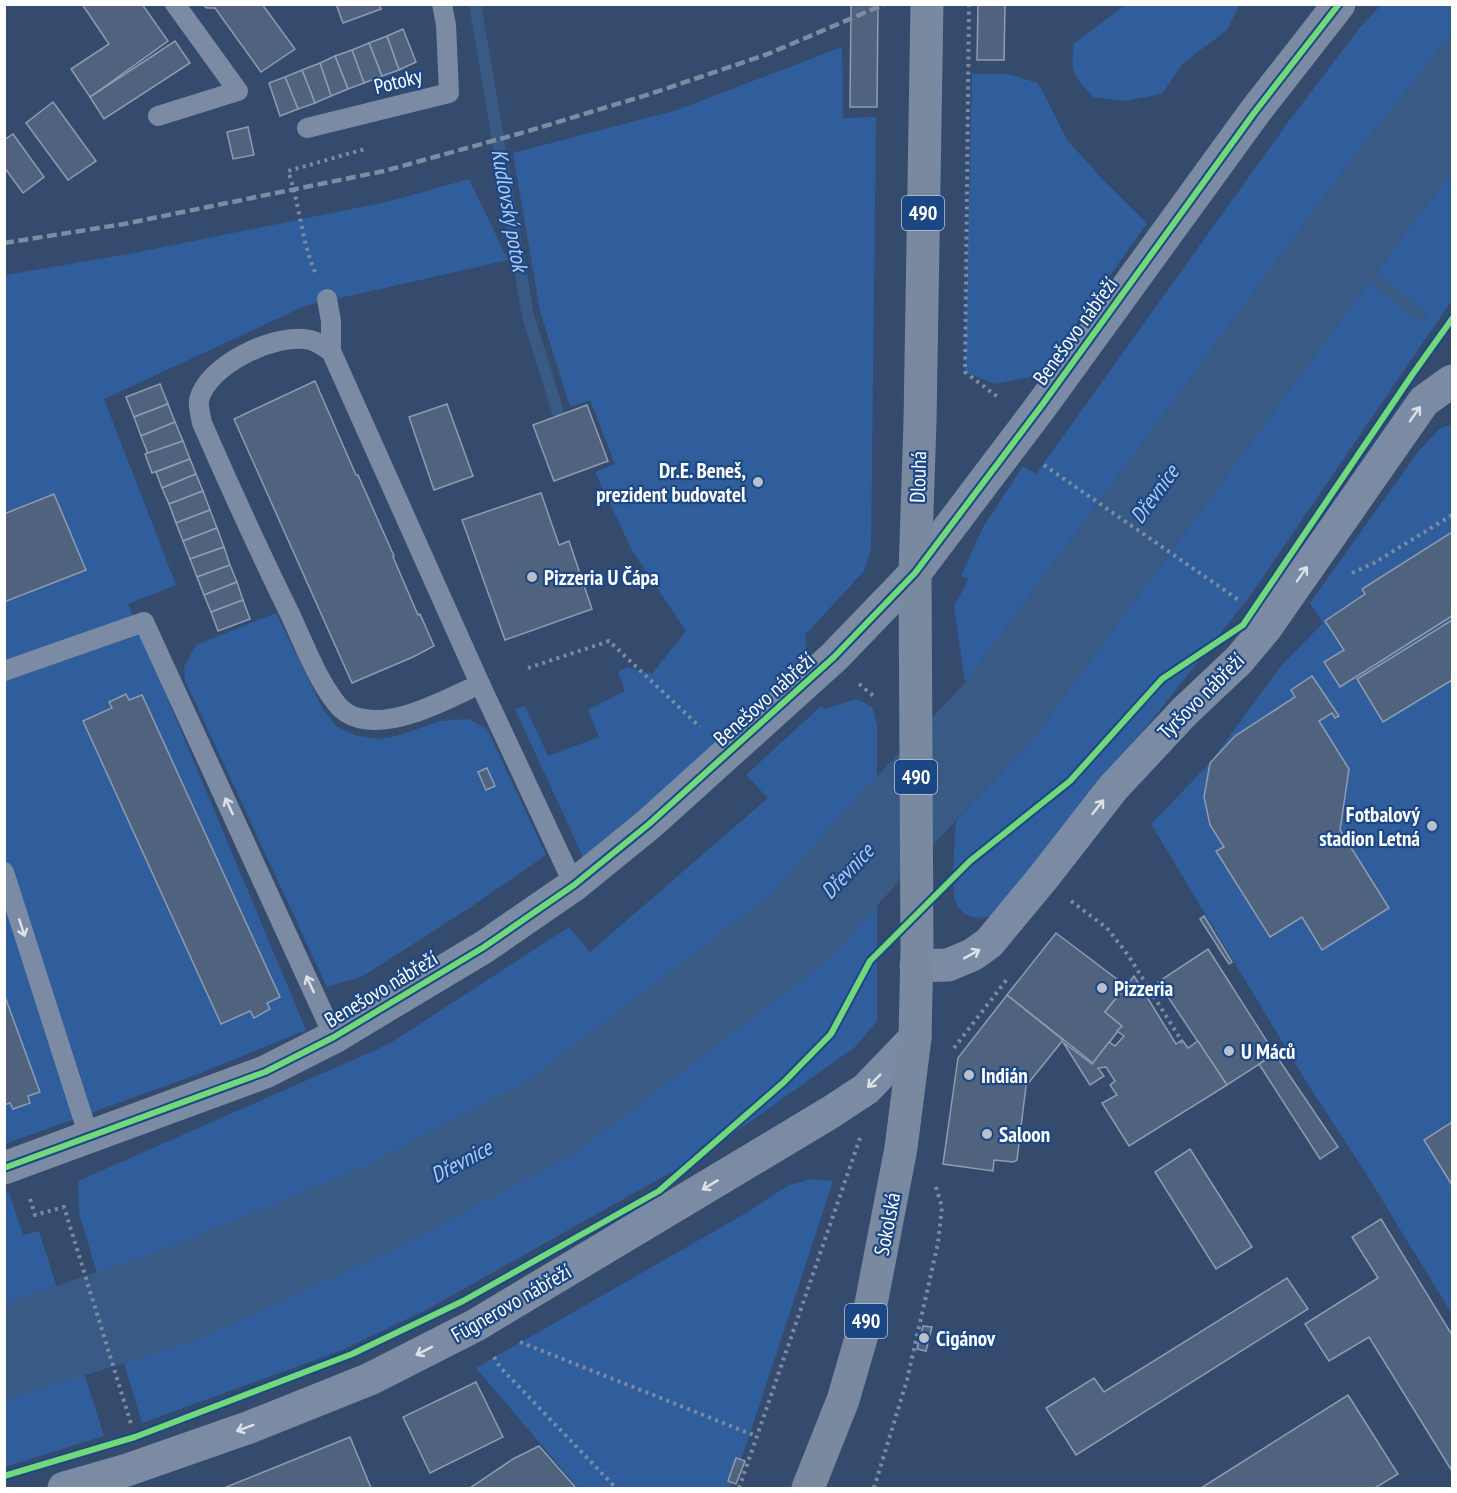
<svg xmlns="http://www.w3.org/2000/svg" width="1457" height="1493" viewBox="0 0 1457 1493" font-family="'PT Sans Narrow',sans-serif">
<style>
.green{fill:#305e9c}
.water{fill:#3a5a86}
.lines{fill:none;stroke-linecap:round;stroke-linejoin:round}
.stream{stroke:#3a5a86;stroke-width:12}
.building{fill:#50637e;stroke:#8e9cb1;stroke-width:1.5}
.path{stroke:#7a8ba3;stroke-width:4;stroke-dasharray:3 4.5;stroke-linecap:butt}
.service{stroke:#7a8ba3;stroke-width:20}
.minor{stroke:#7a8ba3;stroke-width:33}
.primary{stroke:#7989a0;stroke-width:33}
.rail{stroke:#7b8ca3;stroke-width:4.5;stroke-dasharray:10 4.5;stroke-linecap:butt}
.cycleway-casing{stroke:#1c4785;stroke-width:10}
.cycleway{stroke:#71d979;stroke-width:6}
.oneway{stroke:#dee2e8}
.poi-dot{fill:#b8c0cc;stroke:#1c4785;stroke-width:2}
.labels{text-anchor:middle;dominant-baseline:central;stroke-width:4.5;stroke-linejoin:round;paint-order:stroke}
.shield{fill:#1c4785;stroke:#bbc8da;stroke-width:1.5}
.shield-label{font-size:20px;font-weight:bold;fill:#fff}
.street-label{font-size:21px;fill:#fff;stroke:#1c4785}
.poi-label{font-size:21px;font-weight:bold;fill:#fff;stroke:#1c4785;text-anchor:start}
.water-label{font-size:22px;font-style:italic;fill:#aeccf2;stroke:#1c4785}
</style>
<rect width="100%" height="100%" fill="#344b6d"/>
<g class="green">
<path d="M1126 5V4L1239 5 1227 30 1182 64 1162 94 1124 101 1093 97C1073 75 1070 72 1074 43Z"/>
<path d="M1381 5H1452V33L1349 163 965 683 954 606 969 579 961 576 983 527 1023 466 1036 474 1289 121 1358 30Z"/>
<path d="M842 47 843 118 876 117 871 549 864 571 805 635 807 657 723 742 583 857 515 709 525 706 548 756 599 737 588 710 625 691 618 672 627 667 652 674 686 631 632 550 595 472 615 464 590 400 570 407 540 311 513 153 677 110Z"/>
<path d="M972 74H1008L1038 83 1067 140 1104 181 1147 223 1040 375 995 384 965 372Z"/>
<path d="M1452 173V300L1250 596 999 913C982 920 963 921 955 901 951 891 955 835 956 821L1033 739 1418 216Z"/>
<path d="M469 179 508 260 305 306 104 399 176 585 128 604 306 1030 196 1075 5 1144V275L129 254 391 201Z"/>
<path d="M1452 424V1314L1365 1172 1309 1086 1151 824 1210 763 1281 666 1323 623 1310 603 1418 452 1439 429Z"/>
<path d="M276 613 323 709 336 726 355 735 379 739 397 736 440 721 468 719 487 729 546 855 471 907 363 976 327 987 185 680 184 667 196 645Z"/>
<path d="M857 699 872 707 877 725V1021L855 1047 709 1151 428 1309 340 1351 142 1423 79 1213 78 1181 389 1044 569 927 590 952 768 798 746 775 821 706 825 709Z"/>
<path d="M812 1179 833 1181 748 1440 730 1488H578L476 1368 746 1213 789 1185Z"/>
<path d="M9 1193 23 1235 39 1231 104 1436 5 1467 4 1194Z"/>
</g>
<path class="water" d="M1452 33V173L1418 216 1033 739 897 883 830 959 576 1153 400 1247 198 1340 5 1400 4 1304 158 1251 361 1168 528 1080 770 895 832 824 965 683 1349 163Z"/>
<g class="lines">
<g class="stream">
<path d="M475 4 528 316 558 412"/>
<path d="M1361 267 1421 316"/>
</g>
</g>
<g class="building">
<path d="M82 4H142L168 41 90 97 71 69 109 44Z"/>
<path d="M202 4H262L295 49 261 72 215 8H207Z"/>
<path d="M336 4H379L381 9 343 23Z"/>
<path d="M851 4H878L877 107H850Z"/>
<path d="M978 4H1005L1004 60H977Z"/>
<path d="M403 29 416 62 399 70 387 36Z"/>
<path d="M387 36 399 70 382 76 369 43Z"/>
<path d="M175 41 190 63 104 119 90 97Z"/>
<path d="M369 43 382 76 364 83 352 50Z"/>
<path d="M352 50 364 83 348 89 335 56Z"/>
<path d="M335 56 348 89 331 96 320 63Z"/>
<path d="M320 63 331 96 315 103 302 70Z"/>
<path d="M302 70 315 103 298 109 285 77Z"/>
<path d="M285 77 298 109 280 116 269 83Z"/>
<path d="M53 102 96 161 68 180 26 123Z"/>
<path d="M248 127 254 155 233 159 227 132Z"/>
<path d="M13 134 44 177 23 193 4 167V140Z"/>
<path d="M315 381 356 475H358L394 556 393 557 418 615 420 614 434 646 413 657 352 683 234 419Z"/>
<path d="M160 384 168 404 134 417 126 397Z"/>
<path d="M168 404 175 422 141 436 134 417Z"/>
<path d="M447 404 473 476 434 490 409 417Z"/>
<path d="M587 405 608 461 554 481 533 425Z"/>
<path d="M175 422 183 441 148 454 141 436Z"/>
<path d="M183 441 190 459 152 473 145 454Z"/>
<path d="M190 459 196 474 162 488 156 472Z"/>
<path d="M196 474 203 491 169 504 162 488Z"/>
<path d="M203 491 210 510 176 523 169 504Z"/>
<path d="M541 493 559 545 569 541 592 609 505 640 462 520Z"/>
<path d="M54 494 86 570 4 602V514Z"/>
<path d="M210 510 217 528 183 541 176 523Z"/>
<path d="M217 528 224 547 190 559 183 541Z"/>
<path d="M1452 532V616L1340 687 1324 662 1344 650 1325 621 1365 594 1362 589Z"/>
<path d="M224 547 230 565 197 577 190 559Z"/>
<path d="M230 565 237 582 204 595 197 577Z"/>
<path d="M237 582 243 600 211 612 204 595Z"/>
<path d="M243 600 250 619 218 631 211 612Z"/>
<path d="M1452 620V680L1383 722 1357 679Z"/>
<path d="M1312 676 1339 716 1335 718 1332 713 1319 721 1349 769 1340 830 1389 908 1322 950 1302 917 1270 937 1216 851 1224 847 1210 825 1204 797 1210 763 1235 736 1295 697 1291 690Z"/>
<path d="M126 694 129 700 142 695 280 997 267 1003 270 1009 254 1018 250 1011 221 1024 83 721 112 708 109 702Z"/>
<path d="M487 768 495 786 486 790 478 772Z"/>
<path d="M1204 916 1232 962 1229 964 1200 919Z"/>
<path d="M1056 933 1126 986 1105 1012 1122 1026 1093 1063 1007 995Z"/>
<path d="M1208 949 1275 1054 1227 1085 1158 982Z"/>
<path d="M1134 976 1176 1044 1182 1040 1188 1048 1198 1041 1227 1085 1129 1146 1102 1103 1117 1095 1110 1085 1115 1081 1106 1067 1098 1068 1104 1076 1090 1085 1063 1042 1092 1064 1109 1042 1115 1046 1124 1036 1117 1031 1122 1026 1105 1012Z"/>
<path d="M4 994 40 1092 28 1096 30 1103 13 1109 10 1103 4 1105Z"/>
<path d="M1007 995 1063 1040 1026 1086 1017 1160 1013 1162 994 1160 993 1171 943 1164 958 1058Z"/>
<path d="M1275 1054 1338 1147 1320 1159 1259 1064Z"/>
<path d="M1452 1122V1185L1424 1140Z"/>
<path d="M1190 1149 1252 1247 1216 1269 1155 1172Z"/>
<path d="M1381 1219 1452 1335V1471L1369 1337 1329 1361 1305 1324 1378 1278 1352 1237Z"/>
<path d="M1287 1278 1308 1309 1076 1455 1046 1408 1094 1378 1104 1392Z"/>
<path d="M923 1326 932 1327 926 1351 917 1349Z"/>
<path d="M476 1382 503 1437 430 1473 403 1417Z"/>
<path d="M1348 1395 1398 1474 1375 1488H1201Z"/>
<path d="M350 1437 371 1488H224Z"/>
<path d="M539 1446 576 1488H470L513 1459Z"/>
<path d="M736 1458 745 1461 736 1484 728 1481Z"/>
</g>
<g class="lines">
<g class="path">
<path d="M969 4 965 372 999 398"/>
<path d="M315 272C301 240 300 204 288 171L365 149"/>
<path d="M1044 465 1240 601"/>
<path d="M1352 573 1374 563 1452 515"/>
<path d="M528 668 609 641 700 727"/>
<path d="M859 684 876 698"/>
<path d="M1071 901 1107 928 1128 955 1183 1043"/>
<path d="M954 1048 1008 978"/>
<path d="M30 1199 35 1215 64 1207 132 1427"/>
<path d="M520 1342 756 1436"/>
<path d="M494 1357 500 1367 616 1488"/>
<path d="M739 1488 860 1138"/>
<path d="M874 1488 907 1380 938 1243 942 1207 935 1184"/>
</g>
<g class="service">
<path d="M158 116 238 91 175 4"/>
<path d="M307 128 449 93 446 25 442 4"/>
<path d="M327 299 331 321V351L480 684 574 885"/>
<path d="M331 351C325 348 317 341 310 340 276 332 207 365 199 400 198 407 201 417 202 423 230 487 259 551 290 614 304 644 316 677 336 703 342 711 350 716 359 718 396 728 447 699 480 684"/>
<path d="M4 671 144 622 334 1037"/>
<path d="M4 872 89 1137"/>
</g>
<g class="minor">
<path d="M916 966 948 965 972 955 989 943 1042 879 1113 788 1184 712 1239 660 1265 629 1424 401 1452 381"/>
<path d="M4 1168 265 1072 334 1037 484 947 574 885 649 824 834 657 915 573 1042 405 1254 113 1339 4"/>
<path d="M64 1488 127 1470 250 1427 370 1379 476 1325 831 1112 866 1089 915 1038"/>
</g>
<path class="primary" d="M808 1488 843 1400 871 1304 901 1148 915 1038 917 950 915 573 920 421 927 4"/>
<path class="rail" d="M4 243 124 224 384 171 525 132 650 94 768 54 885 4"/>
<g class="cycleway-casing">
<g id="cycleway">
<path d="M4 1168 265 1072 334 1037 484 947 574 885 649 824 834 657 915 573 1042 405 1254 113 1339 4"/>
<path d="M4 1476 135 1437 352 1354 463 1301 659 1191 784 1082 831 1034 870 961 970 861 1070 781 1162 679 1243 625 1412 375 1452 319"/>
</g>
</g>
<use href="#cycleway" class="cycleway"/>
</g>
<defs><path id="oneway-shaft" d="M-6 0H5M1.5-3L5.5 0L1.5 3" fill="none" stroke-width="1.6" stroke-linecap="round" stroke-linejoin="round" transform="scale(1.5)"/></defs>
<g class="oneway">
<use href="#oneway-shaft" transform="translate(1415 414) rotate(-55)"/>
<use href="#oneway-shaft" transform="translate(1302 574) rotate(-55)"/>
<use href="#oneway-shaft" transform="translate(229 806) rotate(-115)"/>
<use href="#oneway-shaft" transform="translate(1098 807) rotate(-52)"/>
<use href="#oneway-shaft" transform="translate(22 928) rotate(72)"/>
<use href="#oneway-shaft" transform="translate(972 954) rotate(-29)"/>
<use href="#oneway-shaft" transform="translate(310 984) rotate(-115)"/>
<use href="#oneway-shaft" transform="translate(874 1081) rotate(135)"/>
<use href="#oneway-shaft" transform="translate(710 1185) rotate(149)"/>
<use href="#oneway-shaft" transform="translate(424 1351) rotate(153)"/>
<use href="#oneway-shaft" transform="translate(245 1428) rotate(160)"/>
</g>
<g class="poi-dot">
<circle cx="758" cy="482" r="6"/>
<circle cx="532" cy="577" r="6"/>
<circle cx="1432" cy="826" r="6"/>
<circle cx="1102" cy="988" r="6"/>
<circle cx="1229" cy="1051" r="6"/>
<circle cx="969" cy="1075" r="6"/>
<circle cx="987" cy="1134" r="6"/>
<circle cx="924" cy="1338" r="6"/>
</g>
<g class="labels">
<g class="shield">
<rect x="902" y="196" width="42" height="34" rx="4.5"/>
<rect x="895" y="760" width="42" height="34" rx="4.5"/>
<rect x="845" y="1304" width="42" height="34" rx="4.5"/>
</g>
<g class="shield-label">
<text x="923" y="213">490</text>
<text x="916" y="777">490</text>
<text x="866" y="1321">490</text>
</g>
<g class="street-label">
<text transform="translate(398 81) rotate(-14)">Potoky</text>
<text transform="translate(1075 331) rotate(-54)">Benešovo nábřeží</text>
<text transform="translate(918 477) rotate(-88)">Dlouhá</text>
<text transform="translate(1201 696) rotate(-45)">Tyršovo nábřeží</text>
<text transform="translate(764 699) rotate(-42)">Benešovo nábřeží</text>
<text transform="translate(381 989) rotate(-31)">Benešovo nábřeží</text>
<text transform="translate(887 1224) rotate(-79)">Sokolská</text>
<text transform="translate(511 1303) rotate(-30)">Fügnerovo nábřeží</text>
</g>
<g class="poi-label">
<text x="746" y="470" text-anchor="end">Dr.E. Beneš,<tspan x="746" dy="24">prezident budovatel</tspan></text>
<text x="544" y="577">Pizzeria U Čápa</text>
<text x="1420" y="814" text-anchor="end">Fotbalový<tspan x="1420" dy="24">stadion Letná</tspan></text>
<text x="1114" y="988">Pizzeria</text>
<text x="1241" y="1051">U Máců</text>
<text x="981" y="1075">Indián</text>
<text x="999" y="1134">Saloon</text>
<text x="936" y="1338">Cigánov</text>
</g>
<g class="water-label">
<text transform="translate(510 210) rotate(80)">Kudlovský potok</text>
<text transform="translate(1154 494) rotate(-54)">Dřevnice</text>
<text transform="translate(847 871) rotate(-47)">Dřevnice</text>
<text transform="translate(461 1161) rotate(-28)">Dřevnice</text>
</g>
</g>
<rect width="1457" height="1493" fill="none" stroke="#ffffff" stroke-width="12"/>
</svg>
